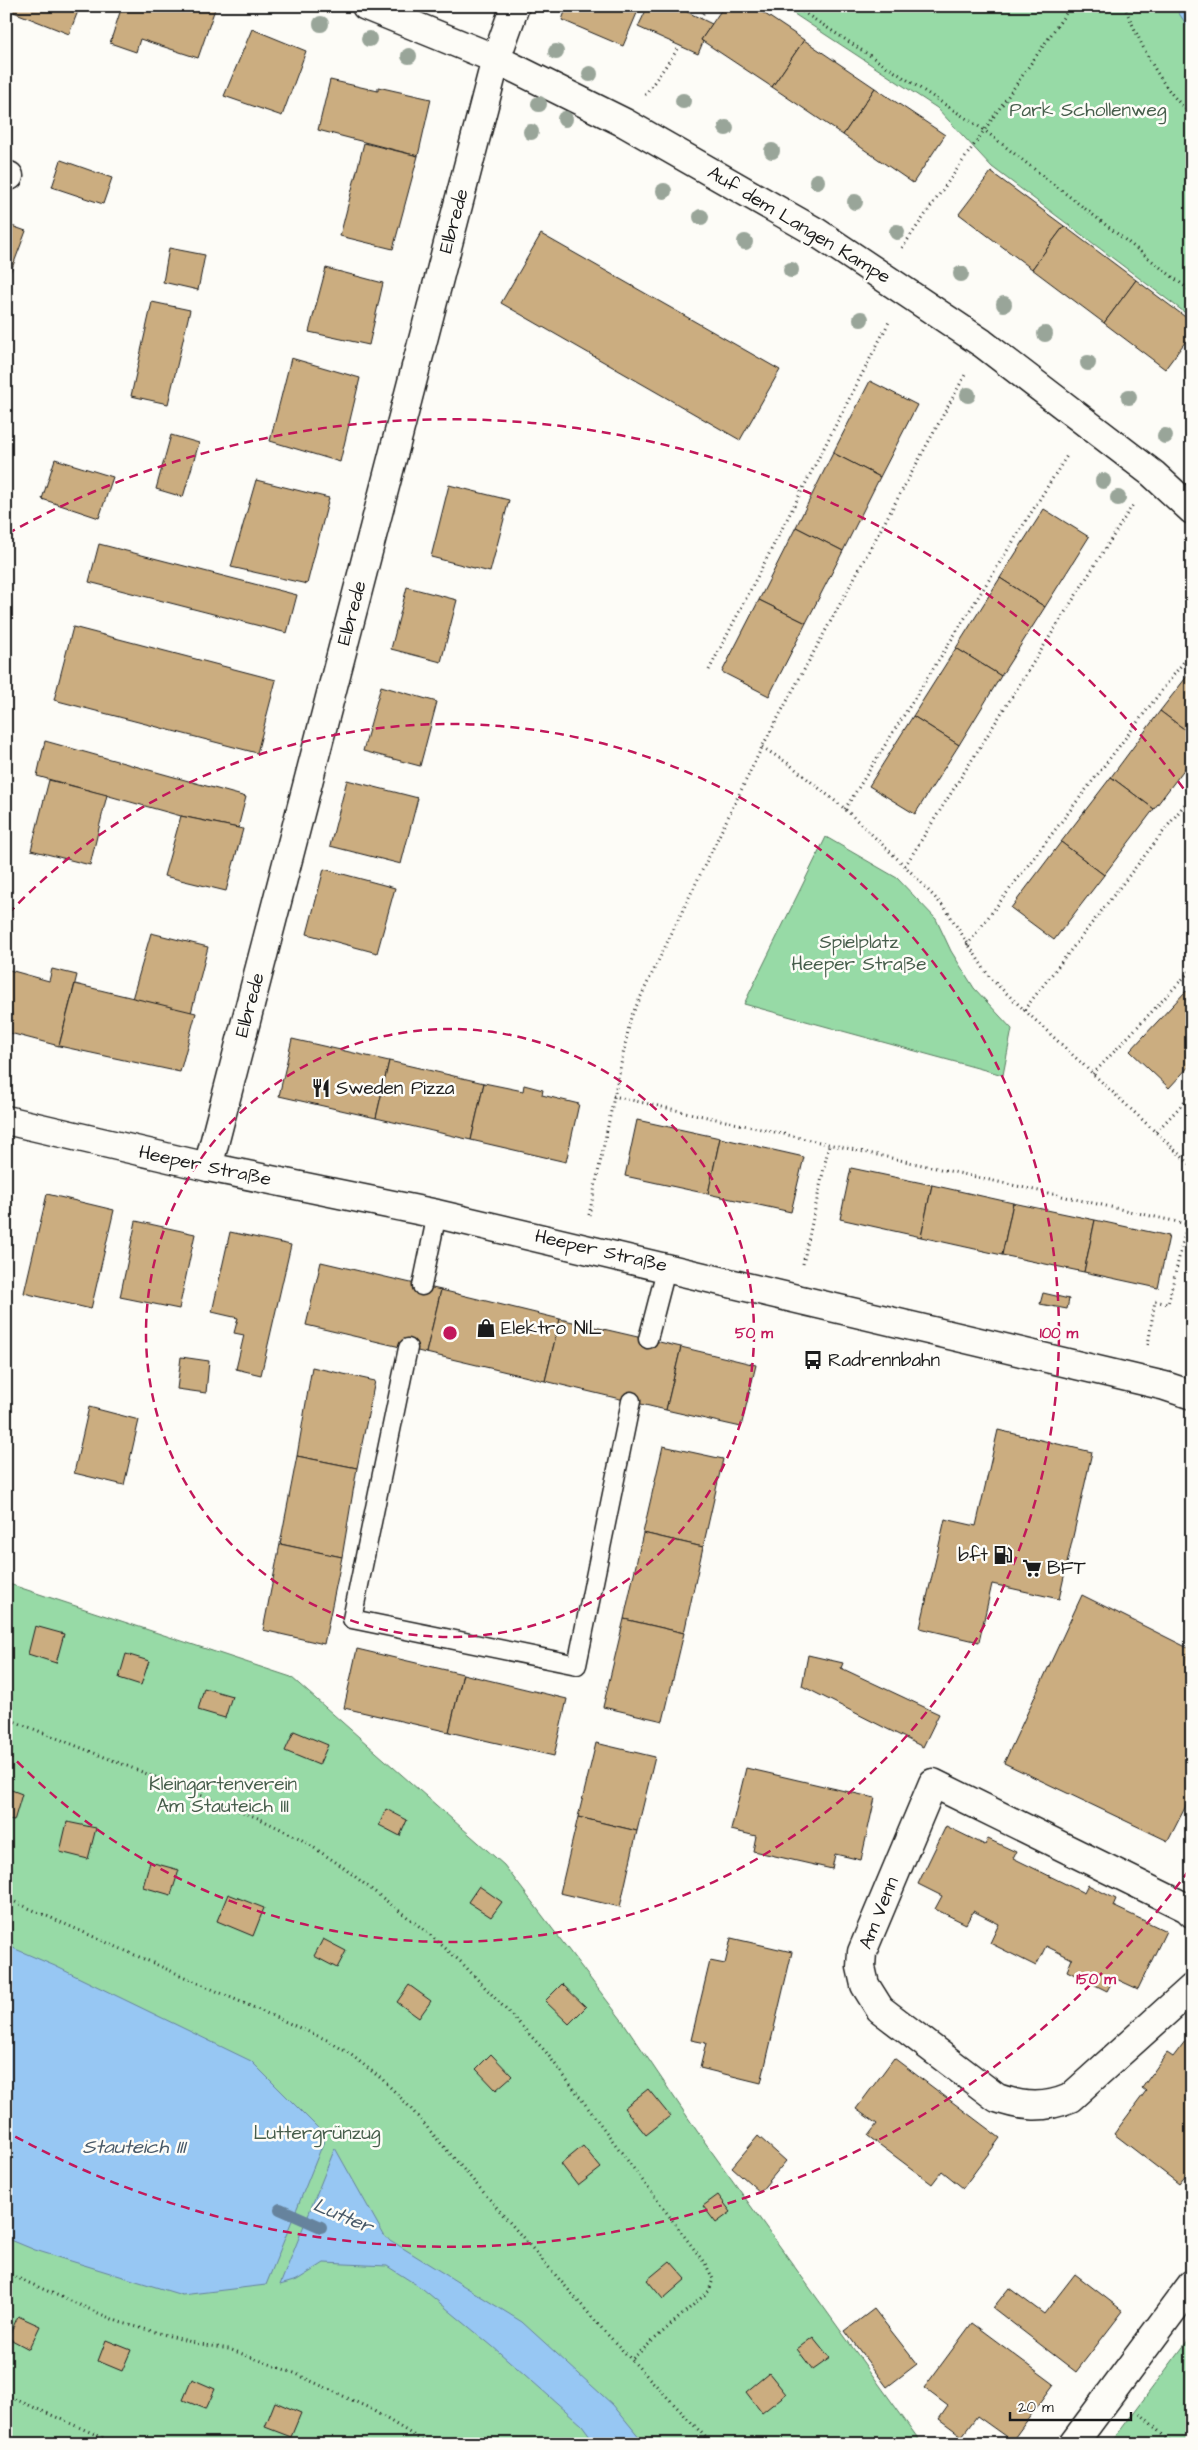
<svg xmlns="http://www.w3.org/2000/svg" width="1198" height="2450" viewBox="0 0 1198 2450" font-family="'Architects Daughter',sans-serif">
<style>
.green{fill:#97daa6;stroke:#5a7b61}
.water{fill:#97c7f3;stroke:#66839d}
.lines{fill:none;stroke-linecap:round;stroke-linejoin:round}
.stream{stroke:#66839d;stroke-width:12}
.building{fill:#cbad80;stroke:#1c1c1c}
.lane-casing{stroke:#1c1c1c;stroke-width:21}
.street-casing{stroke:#1c1c1c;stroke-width:31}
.secondary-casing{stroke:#1c1c1c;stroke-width:31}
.path{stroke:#1c1c1c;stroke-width:3;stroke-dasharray:1 4;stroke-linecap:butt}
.lane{stroke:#fdfcf7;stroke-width:18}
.street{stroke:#fdfcf7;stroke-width:28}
.secondary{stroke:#fdfcf7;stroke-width:28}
.tree{fill:#99a599}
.ring{fill:none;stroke:#c2185b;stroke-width:2.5;stroke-dasharray:9 6}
.labels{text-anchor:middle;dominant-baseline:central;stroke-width:5;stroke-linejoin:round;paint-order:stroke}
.park-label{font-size:19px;fill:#475e4c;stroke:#fdfcf7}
.street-label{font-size:19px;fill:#1c1c1c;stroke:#fdfcf7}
.poi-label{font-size:19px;fill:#1c1c1c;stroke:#fdfcf7;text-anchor:start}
.water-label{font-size:20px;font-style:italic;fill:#475867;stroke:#fdfcf7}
.centre{fill:#c2185b;stroke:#fdfcf7;stroke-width:2.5}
.ring-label{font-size:15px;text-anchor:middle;font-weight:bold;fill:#c2185b;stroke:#fdfcf7;stroke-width:5;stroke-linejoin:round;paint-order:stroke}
</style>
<rect width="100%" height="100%" fill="#fdfcf7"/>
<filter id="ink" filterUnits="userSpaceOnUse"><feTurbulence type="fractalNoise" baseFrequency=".02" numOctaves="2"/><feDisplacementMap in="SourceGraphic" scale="10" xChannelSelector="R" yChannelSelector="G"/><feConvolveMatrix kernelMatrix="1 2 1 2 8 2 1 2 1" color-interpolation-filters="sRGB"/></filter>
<g filter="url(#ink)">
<g class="green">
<path d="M782 6H1192V318L992 167 937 108Z"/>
<path d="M826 837 897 878 936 919 951 951 974 988 1012 1029 1003 1075 744 1004Z"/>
<path d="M6 1583 291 1677 504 1865 624 2023 699 2134 922 2444H6Z"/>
<path d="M1192 2335V2444H1110Z"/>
</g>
<g class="water">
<path d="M1174 6H1192V33Z"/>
<path d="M6 1945 55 1966 251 2061 326 2136 266 2285 182 2295 35 2250 6 2238Z"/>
<path d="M335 2148 385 2237 522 2322 613 2405 645 2444H596L582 2425 492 2346 423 2289 387 2266 324 2263 297 2280 280 2285Z"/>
</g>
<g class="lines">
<path class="stream" d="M280 2209 321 2227"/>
</g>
<g class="building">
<path d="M6 6H80L69 34 6 9Z"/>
<path d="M122 6H216L198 58 140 39 136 52 110 43Z"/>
<path d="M567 6H640L623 46 562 20Z"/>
<path d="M648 6H675L712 24 701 40 703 42 698 54 638 27Z"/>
<path d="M724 6H753L804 40 772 87 701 40Z"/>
<path d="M252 29 306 51 282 116 224 96Z"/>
<path d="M804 40 875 88 843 135 772 87Z"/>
<path d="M330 80 378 91V87L431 99 418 156 318 130Z"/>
<path d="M875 88 945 135 913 183 843 135Z"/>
<path d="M364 143 418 156 393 249 340 236Z"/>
<path d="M61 160 112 178 103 204 52 187Z"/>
<path d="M991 172 1064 226 1032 269 959 214Z"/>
<path d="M6 224 26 231 6 284Z"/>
<path d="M1064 226 1136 280 1104 323 1032 269Z"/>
<path d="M541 234 780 370 740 440 501 303Z"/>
<path d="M169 248 205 255 198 290 163 282Z"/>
<path d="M326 268 383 283 369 345 309 332Z"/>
<path d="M1136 280 1192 322V333L1165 369 1104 323Z"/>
<path d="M152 302 190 310 168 404 131 396Z"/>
<path d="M291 358 360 378 340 462 270 441Z"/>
<path d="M870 381 917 405 880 477 833 453Z"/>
<path d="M171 435 199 443 183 497 156 489Z"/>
<path d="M833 453 880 477 843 551 796 527Z"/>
<path d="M55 459 113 477 99 518 42 499Z"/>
<path d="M256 480 329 498 307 584 231 567Z"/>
<path d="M449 485 509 500 490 572 431 557Z"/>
<path d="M1044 509 1089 537 1045 607 1000 578Z"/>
<path d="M796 527 843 551 806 623 759 600Z"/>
<path d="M99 544 297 595 287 633 89 582Z"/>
<path d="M1000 578 1045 607 1001 676 956 648Z"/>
<path d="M407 587 457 600 441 662 391 649Z"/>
<path d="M759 600 806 623 769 696 722 672Z"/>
<path d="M73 627 276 680 257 753 54 700Z"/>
<path d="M956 648 1001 676 959 745 913 716Z"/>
<path d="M1192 670V735L1160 711Z"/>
<path d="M381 686 437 702 420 766 363 751Z"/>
<path d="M1160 711 1192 735V759L1154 809 1111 777Z"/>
<path d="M913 716 959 745 915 814 869 786Z"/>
<path d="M45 741 246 797 238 828 181 816 37 776Z"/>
<path d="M1111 777 1154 809 1104 875 1061 842Z"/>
<path d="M49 780 107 795 90 865 31 850Z"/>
<path d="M347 780 418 798 401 864 330 846Z"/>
<path d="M181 816 243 829 226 891 164 876Z"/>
<path d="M1061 842 1104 875 1054 940 1011 908Z"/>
<path d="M324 869 395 888 377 953 307 934Z"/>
<path d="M151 933 208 947 191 1013 132 999Z"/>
<path d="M6 969 49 981 52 969 77 975 59 1046 6 1032Z"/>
<path d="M75 984 196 1013 180 1072 59 1046Z"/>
<path d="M1186 991 1192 997V1063L1169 1088 1130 1051Z"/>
<path d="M292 1039 389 1061 376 1118 279 1096Z"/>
<path d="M389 1061 484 1083 471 1140 376 1118Z"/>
<path d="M484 1083 523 1091 524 1085 543 1090 542 1095 579 1104 566 1162 471 1140Z"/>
<path d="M637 1120 720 1138 708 1194 625 1176Z"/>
<path d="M720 1138 804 1157 791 1212 708 1194Z"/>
<path d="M851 1168 932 1185 921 1237 840 1219Z"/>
<path d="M932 1185 1013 1203 1002 1255 921 1237Z"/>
<path d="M47 1194 114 1210 91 1309 24 1293Z"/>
<path d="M1013 1203 1095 1220 1084 1272 1002 1255Z"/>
<path d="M1095 1220 1169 1236 1158 1288 1084 1272Z"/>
<path d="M136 1221 195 1234 179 1309 120 1297Z"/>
<path d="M230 1232 291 1245 261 1375 236 1369 244 1335 234 1333 238 1318 212 1312Z"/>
<path d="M321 1262 441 1290 426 1353 306 1325Z"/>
<path d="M441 1290 560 1319 545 1381 426 1353Z"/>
<path d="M1043 1293 1069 1299 1067 1309 1040 1304Z"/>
<path d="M560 1319 681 1347 666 1410 545 1381Z"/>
<path d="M681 1347 756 1365 741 1427 666 1410Z"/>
<path d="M181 1357 209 1361 206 1393 177 1389Z"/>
<path d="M312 1367 375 1381 357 1468 297 1456Z"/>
<path d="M89 1407 139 1420 124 1485 74 1473Z"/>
<path d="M998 1430 1092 1452 1059 1599 992 1584 979 1642 920 1628 945 1519 976 1526Z"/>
<path d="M663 1446 723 1459 703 1547 643 1533Z"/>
<path d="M297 1456 357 1468 342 1557 280 1544Z"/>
<path d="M643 1533 703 1547 684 1633 624 1619Z"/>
<path d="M280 1544 342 1557 324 1644 263 1630Z"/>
<path d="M1082 1595 1192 1650V1794L1168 1841 1004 1763Z"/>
<path d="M624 1619 684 1633 663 1721 603 1707Z"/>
<path d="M35 1626 64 1634 56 1663 28 1654Z"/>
<path d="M357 1649 463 1674 449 1732 344 1708Z"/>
<path d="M126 1654 149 1661 141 1685 119 1678Z"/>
<path d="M808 1655 843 1663 841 1668 939 1714 923 1747 802 1686Z"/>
<path d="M463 1674 567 1699 554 1756 449 1732Z"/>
<path d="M204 1688 232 1696 225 1718 198 1710Z"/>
<path d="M294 1731 328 1745 319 1765 285 1751Z"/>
<path d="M596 1743 655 1757 637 1831 578 1817Z"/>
<path d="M746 1768 875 1798 861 1860 835 1854 832 1869 753 1851 756 1836 731 1830Z"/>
<path d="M6 1788 22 1794 14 1821 6 1819Z"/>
<path d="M386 1809 407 1820 400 1836 379 1825Z"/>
<path d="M578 1817 637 1831 620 1907 560 1893Z"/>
<path d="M67 1822 96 1828 88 1859 60 1852Z"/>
<path d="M946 1826 985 1845 988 1839 1016 1852 1013 1858 1084 1893 1088 1885 1116 1899 1113 1906 1166 1931 1138 1989 1114 1978 1107 1991 1067 1971 1072 1959 1046 1946 1036 1966 990 1943 999 1924 973 1911 966 1924 935 1909 942 1896 918 1884Z"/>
<path d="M150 1862 179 1870 171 1895 143 1887Z"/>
<path d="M479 1886 502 1902 491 1917 468 1902Z"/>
<path d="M228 1894 264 1908 253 1936 217 1921Z"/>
<path d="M731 1938 792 1952 761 2083 700 2068 706 2043 691 2040 710 1961 725 1964Z"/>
<path d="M323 1939 346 1951 337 1968 314 1956Z"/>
<path d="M562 1984 586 2007 569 2024 545 2001Z"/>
<path d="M409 1985 431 2001 419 2018 397 2002Z"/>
<path d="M1192 2032V2168L1179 2184 1114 2134 1146 2091 1142 2088 1167 2053 1173 2057Z"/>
<path d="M491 2054 512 2076 496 2090 476 2069Z"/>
<path d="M894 2058 1000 2138 963 2188 942 2171 932 2184 868 2136 877 2124 856 2109Z"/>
<path d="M648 2089 670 2116 646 2135 624 2108Z"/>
<path d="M758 2136 786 2161 760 2192 732 2167Z"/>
<path d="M583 2146 601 2168 578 2186 561 2164Z"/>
<path d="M718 2195 731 2212 716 2223 703 2206Z"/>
<path d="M670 2261 686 2279 663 2299 647 2280Z"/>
<path d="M1075 2274 1123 2311 1076 2372 993 2308 1009 2288 1044 2314Z"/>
<path d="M874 2309 917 2364 887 2387 845 2331Z"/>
<path d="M18 2316 40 2326 29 2349 8 2338Z"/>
<path d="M972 2323 1054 2384 1012 2441 977 2416 962 2436 939 2419 948 2406 924 2388Z"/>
<path d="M813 2337 830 2358 813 2370 797 2349Z"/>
<path d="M106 2340 131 2350 122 2371 98 2361Z"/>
<path d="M769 2373 786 2394 762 2413 746 2392Z"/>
<path d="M192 2379 215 2389 206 2409 183 2400Z"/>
<path d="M275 2402 301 2413 291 2437 265 2427Z"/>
</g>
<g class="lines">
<g class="lane-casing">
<g id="lane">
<path d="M422 1286 437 1214"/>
<path d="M648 1339 667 1266"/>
<path d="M408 1348 352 1619 577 1665 631 1401"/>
</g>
</g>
<g class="street-casing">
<g id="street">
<path d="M366 6 496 59 625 123 816 232 982 343 1153 474 1192 510"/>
<path d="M6 175 9 176"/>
<path d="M208 1167 496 59 515 6"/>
<path d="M1192 1913 1187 1908 933 1783 862 1952 861 1967 865 1985 880 2009 997 2098C1023 2107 1044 2109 1070 2098L1192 1988"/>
<path d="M1073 2444 1192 2284"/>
</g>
</g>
<g class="secondary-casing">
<path id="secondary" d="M6 1120 208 1167 437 1214 1165 1386 1192 1395"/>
</g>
<g class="path">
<path d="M794 6 984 130 1192 292"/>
<path d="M1124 6C1142 45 1159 87 1192 115"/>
<path d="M700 18 708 6"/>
<path d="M645 95 680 46"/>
<path d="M902 248 1071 6"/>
<path d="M709 670 889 322"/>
<path d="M762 747 789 764 845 809 905 866 945 908 990 978 1192 1166"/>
<path d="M845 809 1068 454"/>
<path d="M905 866 1134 503"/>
<path d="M967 945 1192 651"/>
<path d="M1024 1010 1192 795"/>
<path d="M1093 1074 1192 969"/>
<path d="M613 1096 1187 1224"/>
<path d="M1156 1132 1192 1094"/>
<path d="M589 1215 631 1017 762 747 965 375"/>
<path d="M803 1264 829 1145"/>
<path d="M1148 1345 1155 1301 1168 1304 1187 1224 1192 1226"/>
<path d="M6 1718 258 1818 299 1838 340 1865 428 1933 462 1963 546 2052 706 2265 713 2279 709 2291 631 2360"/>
<path d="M6 1898 327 2040 350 2054 383 2080 405 2102 605 2332 712 2444"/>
<path d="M6 2273 119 2322 195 2343 229 2349 294 2373 369 2408 428 2444"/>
<path d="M6 2395 117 2444"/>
<path d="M1140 2413 1172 2444"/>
</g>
<use href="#lane" class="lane"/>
<use href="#street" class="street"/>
<use href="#secondary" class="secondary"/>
</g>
<g class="tree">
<circle cx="321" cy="24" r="8"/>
<circle cx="369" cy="39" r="8"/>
<circle cx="556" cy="52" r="8"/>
<circle cx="409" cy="56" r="8"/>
<circle cx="590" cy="74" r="8"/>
<circle cx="683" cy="101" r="8"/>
<circle cx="539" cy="104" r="8"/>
<circle cx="565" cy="119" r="8"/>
<circle cx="726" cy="128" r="8"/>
<circle cx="531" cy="132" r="8"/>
<circle cx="772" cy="151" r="8"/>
<circle cx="817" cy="181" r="8"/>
<circle cx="664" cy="191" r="8"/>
<circle cx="855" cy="202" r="8"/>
<circle cx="701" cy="217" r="8"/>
<circle cx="897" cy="232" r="8"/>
<circle cx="745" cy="242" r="8"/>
<circle cx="791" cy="270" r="8"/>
<circle cx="961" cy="274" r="8"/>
<circle cx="1004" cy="304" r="8"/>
<circle cx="861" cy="319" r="8"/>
<circle cx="1045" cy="334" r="8"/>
<circle cx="1088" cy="363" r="8"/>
<circle cx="968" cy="395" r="8"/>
<circle cx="1129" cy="397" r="8"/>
<circle cx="1165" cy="436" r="8"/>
<circle cx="1103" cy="481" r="8"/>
<circle cx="1118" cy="498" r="8"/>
</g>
</g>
<g class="ring">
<circle cx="450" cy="1333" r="304"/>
<path d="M8 914A609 609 0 1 1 8 1752"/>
<path d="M1189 1870A913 913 0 0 1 7 2132M7 534A913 913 0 0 1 1189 796"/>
</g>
<defs>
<g id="restaurant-bare" transform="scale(1.5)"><path d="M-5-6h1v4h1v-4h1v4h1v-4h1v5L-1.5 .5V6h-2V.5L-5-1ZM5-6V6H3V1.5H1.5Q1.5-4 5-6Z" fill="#1c1c1c" stroke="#fdfcf7" stroke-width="2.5" paint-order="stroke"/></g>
<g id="shop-bare" transform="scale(1.5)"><path d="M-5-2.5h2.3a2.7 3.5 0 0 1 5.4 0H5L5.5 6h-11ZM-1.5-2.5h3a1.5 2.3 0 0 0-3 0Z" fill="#1c1c1c" stroke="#fdfcf7" stroke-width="2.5" paint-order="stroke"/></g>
<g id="bus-bare" transform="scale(1.5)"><path d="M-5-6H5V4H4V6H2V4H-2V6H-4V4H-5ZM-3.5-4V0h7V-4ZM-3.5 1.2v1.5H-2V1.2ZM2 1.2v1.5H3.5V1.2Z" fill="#1c1c1c" stroke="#fdfcf7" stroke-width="2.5" paint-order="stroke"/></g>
<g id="fuel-bare" transform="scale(1.5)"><path d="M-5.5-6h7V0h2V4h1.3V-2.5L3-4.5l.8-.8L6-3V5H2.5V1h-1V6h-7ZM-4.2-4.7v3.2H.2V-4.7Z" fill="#1c1c1c" stroke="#fdfcf7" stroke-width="2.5" paint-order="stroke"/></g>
<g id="supermarket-bare" transform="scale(1.5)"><path d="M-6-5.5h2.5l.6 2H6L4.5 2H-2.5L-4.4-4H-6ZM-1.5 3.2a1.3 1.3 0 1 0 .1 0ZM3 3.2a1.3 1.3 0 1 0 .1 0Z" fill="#1c1c1c" stroke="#fdfcf7" stroke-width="2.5" paint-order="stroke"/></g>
</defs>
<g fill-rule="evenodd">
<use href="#restaurant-bare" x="321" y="1088"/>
<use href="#shop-bare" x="486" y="1328"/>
<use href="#bus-bare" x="813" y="1360"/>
<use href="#fuel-bare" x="1003" y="1555"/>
<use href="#supermarket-bare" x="1032" y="1568"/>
</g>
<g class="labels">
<g class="park-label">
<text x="1088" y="110">Park Schollenweg</text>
<text x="859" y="942">Spielplatz<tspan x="859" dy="22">Heeper Straße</tspan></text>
<text x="223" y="1784">Kleingartenverein<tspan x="223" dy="22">Am Stauteich III</tspan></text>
<text x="317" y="2133">Luttergrünzug</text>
</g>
<g class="street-label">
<text transform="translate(454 221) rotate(-75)">Elbrede</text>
<text transform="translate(799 225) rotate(31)">Auf dem Langen Kampe</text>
<text transform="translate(352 613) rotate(-75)">Elbrede</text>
<text transform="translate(250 1005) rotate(-75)">Elbrede</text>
<text transform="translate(205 1166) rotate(12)">Heeper Straße</text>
<text transform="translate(601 1251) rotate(13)">Heeper Straße</text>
<text transform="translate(879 1913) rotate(-68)">Am Venn</text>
</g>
<g class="poi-label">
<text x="336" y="1088">Sweden Pizza</text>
<text x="501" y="1328">Elektro NIL</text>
<text x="828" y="1360">Radrennbahn</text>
<text x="988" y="1555" text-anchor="end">bft</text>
<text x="1047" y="1568">BFT</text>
</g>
<g class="water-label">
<text x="134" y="2147">Stauteich III</text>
<text transform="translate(343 2216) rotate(23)">Lutter</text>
</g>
</g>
<circle cx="450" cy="1333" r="8" class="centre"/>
<g class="ring-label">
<text x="754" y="1338">50 m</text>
<text x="1059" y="1338">100 m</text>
<text x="1096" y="1984">150 m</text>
</g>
<rect width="1198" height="2450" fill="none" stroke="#fdfcf7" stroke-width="25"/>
<rect x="12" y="12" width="1173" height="2425" fill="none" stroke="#1c1c1c" stroke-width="2" filter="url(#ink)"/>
<path d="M1010 2412v8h121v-8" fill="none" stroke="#1c1c1c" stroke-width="2.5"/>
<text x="1018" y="2412" font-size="15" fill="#1c1c1c" stroke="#fdfcf7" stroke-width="4" paint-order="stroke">20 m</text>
</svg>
